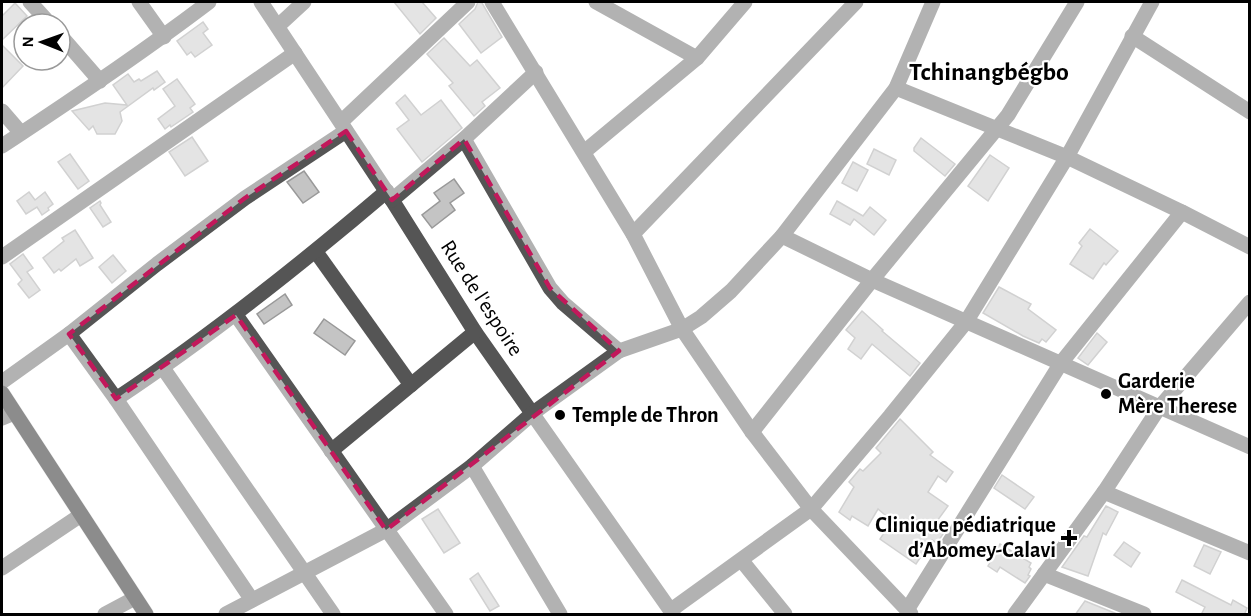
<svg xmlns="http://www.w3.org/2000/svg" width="1251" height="616" viewBox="0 0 1251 616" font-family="'Alegreya Sans',sans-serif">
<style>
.building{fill:#c4c4c4;stroke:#999;stroke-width:1.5}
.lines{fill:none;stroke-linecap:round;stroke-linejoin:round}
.major-casing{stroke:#dbdbdb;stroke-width:16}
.minor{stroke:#555;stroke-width:15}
.major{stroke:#000;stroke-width:15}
.marked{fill:none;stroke:#c2185b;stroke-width:4.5;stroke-dasharray:12 8;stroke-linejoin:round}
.poi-dot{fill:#000;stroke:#fff;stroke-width:2}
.labels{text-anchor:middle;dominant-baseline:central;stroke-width:4.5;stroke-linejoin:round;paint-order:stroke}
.street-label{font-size:22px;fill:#000;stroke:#fff}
.poi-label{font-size:22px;font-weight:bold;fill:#000;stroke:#fff;text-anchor:start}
.quarter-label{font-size:26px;font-weight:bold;fill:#000;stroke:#fff}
</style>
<rect width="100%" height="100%" fill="#fff"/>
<g class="building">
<path d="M394 2H422L436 18 420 34Z"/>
<path d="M478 2 482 3 502 37 481 53 459 24 475 9Z"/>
<path d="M15 3 27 16 2 40V16Z"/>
<path d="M203 22 208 29 203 33 212 45 195 57 191 52 187 55 177 41Z"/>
<path d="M444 38 470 66 477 60 500 88 482 102 485 106 474 116 449 86 453 83 427 54Z"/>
<path d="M2 45 23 66 2 88Z"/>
<path d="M157 71 165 82 154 90 153 88 120 112 122 121 115 134H97L93 126 89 130 72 111 105 103 127 105 113 85 128 74 134 82 139 79 141 81Z"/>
<path d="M177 79 195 104 190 108 193 112 171 127 170 125 165 129 158 119 175 106 163 89Z"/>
<path d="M405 95 421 115 441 100 462 128 422 162 397 129 409 120 396 103Z"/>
<path d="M192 137 208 161 185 176 169 152Z"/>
<path d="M921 138 955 164 945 176 914 151V148Z"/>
<path d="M874 149 896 160 889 175 867 164Z"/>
<path d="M70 154 89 181 78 189 58 162Z"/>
<path d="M990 155 1009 168 988 201 968 186Z"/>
<path d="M853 162 868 170 857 191 842 183Z"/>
<path d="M304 171 319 192 303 203 287 182Z"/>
<path d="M454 179 464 193 450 203 455 210 432 228 422 215 440 201 434 193Z"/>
<path d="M29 192 35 200 45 192 53 204 48 208 49 210 42 215 37 207 26 214 17 201Z"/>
<path d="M100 201 101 203 100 205 111 222 103 227 90 208Z"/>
<path d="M837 201 863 216 870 207 886 220 874 235 854 219 850 225 830 214Z"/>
<path d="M1090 229 1118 251 1106 265 1104 263 1093 279 1070 264 1082 246 1079 243Z"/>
<path d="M75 230 93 258 80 266 76 259 61 271 59 269 54 273 43 258 64 241 62 238Z"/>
<path d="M23 254 33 268 27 272 40 290 29 298 18 284 22 280 10 264Z"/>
<path d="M113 255 126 271 112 283 99 267Z"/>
<path d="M999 287 1031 304 1028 309 1056 330 1046 342 1042 339 1039 343 1023 336 983 313Z"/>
<path d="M285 294 292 305 264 324 257 314Z"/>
<path d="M862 311 883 330 882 331 920 363 910 376 872 344 861 359 848 349 855 338 846 330Z"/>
<path d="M324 319 355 341 345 355 314 333Z"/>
<path d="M1097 333 1107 342 1088 365 1078 358Z"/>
<path d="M900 419 933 452 930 455 953 472 946 482 938 476 928 492 948 506 937 521 947 528 937 543 932 540 916 564 880 539 892 521 878 509 868 526 852 516 850 520 839 512 854 487 849 482 860 469 863 471 881 453 876 448Z"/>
<path d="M1002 475 1034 497 1025 509 994 488Z"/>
<path d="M1106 506 1118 512 1106 535 1103 533 1088 576 1062 567 1084 536 1087 537Z"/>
<path d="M438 509 460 543 444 553 422 519Z"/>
<path d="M1124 542 1140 553 1131 567 1114 555Z"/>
<path d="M1000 544 1031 563 1029 567 1031 569 1028 575 1030 576 1025 583 1000 567 997 572 988 566Z"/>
<path d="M1204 545 1221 552 1210 574 1194 566Z"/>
<path d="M478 573 499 606 490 611 470 579Z"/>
<path d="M1182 580 1231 605 1233 600 1247 608 1245 613 1248 615H1201L1205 607 1176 592Z"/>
<path d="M1085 601 1117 614 1118 615H1075Z"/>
</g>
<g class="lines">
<g class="major-casing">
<path id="major" d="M2 393 146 614"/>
</g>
<g class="minor">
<path d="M30 2 50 24"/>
<path d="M139 2 164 37"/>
<path d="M261 2 392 200 475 332 673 614"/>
<path d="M492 2 633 234 682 329 752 432 811 509 911 614"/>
<path d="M596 2 697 58"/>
<path d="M278 26 304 2"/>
<path d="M60 35 100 81"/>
<path d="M1132 36 1250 112"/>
<path d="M896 88 1067 157 1182 212 1250 247"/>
<path d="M2 111 21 133"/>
<path d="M341 122 468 2"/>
<path d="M464 139 550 288 563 303 619 351"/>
<path d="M2 146C72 100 142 53 209 2"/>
<path d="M584 152 697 58 745 2"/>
<path d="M392 200 464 139 536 72"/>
<path d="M633 234 856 2"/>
<path d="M782 236 872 280 1250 447"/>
<path d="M316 252 411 385"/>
<path d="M2 257 295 53"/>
<path d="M236 315 446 614"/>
<path d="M69 334 116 399 252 600"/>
<path d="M163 368 333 614"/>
<path d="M2 382 69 334 157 264 245 198 346 131"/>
<path d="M116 399C211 336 300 265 387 191"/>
<path d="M2 418 14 413"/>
<path d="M752 432 872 280 1008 115 1077 2"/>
<path d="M331 451 475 332"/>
<path d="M472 466 560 614"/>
<path d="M1104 492 1250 553"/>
<path d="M742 561 785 614"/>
<path d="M2 568 81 515"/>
<path d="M1044 574 1144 614"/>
<path d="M671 610 811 509 890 416 966 322 1067 157 1152 2"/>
<path d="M907 610 1061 363 1182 212"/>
<path d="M105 614 135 598"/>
<path d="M226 614 386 530 472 466 533 413 619 351 682 329 701 317 731 291 782 236 896 88 933 2"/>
<path d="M1015 614 1104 492 1159 408 1250 302"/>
</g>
<use href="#major" class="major"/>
</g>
<path d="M0 0H1251V616H0ZM346 131 392 200 464 139 550 288 619 351 386 530 236 315 116 399 69 334 245 198Z" fill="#fff" fill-opacity=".55" fill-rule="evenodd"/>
<path class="marked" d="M346 131 392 200 464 139 550 288 619 351 386 530 236 315 116 399 69 334 245 198Z"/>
<g class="poi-dot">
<circle cx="1106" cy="394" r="6"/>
<circle cx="560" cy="415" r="6"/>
<path d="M1066 529h6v6h6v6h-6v6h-6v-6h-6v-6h6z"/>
</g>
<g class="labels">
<g class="street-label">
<text transform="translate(482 298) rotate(57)">Rue de l'espoire</text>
</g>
<g class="poi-label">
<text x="1118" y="381">Garderie<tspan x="1118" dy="25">Mère Therese</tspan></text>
<text x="572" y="415">Temple de Thron</text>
<text x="1056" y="525" text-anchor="end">Clinique pédiatrique<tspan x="1056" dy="25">d’Abomey-Calavi</tspan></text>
</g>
<g class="quarter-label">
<text x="989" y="72">Tchinangbégbo</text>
</g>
</g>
<rect width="1251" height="616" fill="none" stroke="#000000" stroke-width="6"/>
<g transform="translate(42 42) rotate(271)"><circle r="28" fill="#ffffff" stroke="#999999" stroke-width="1.5"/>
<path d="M0-4.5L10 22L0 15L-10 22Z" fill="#000000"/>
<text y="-9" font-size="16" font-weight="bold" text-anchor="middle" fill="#000000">N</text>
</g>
</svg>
